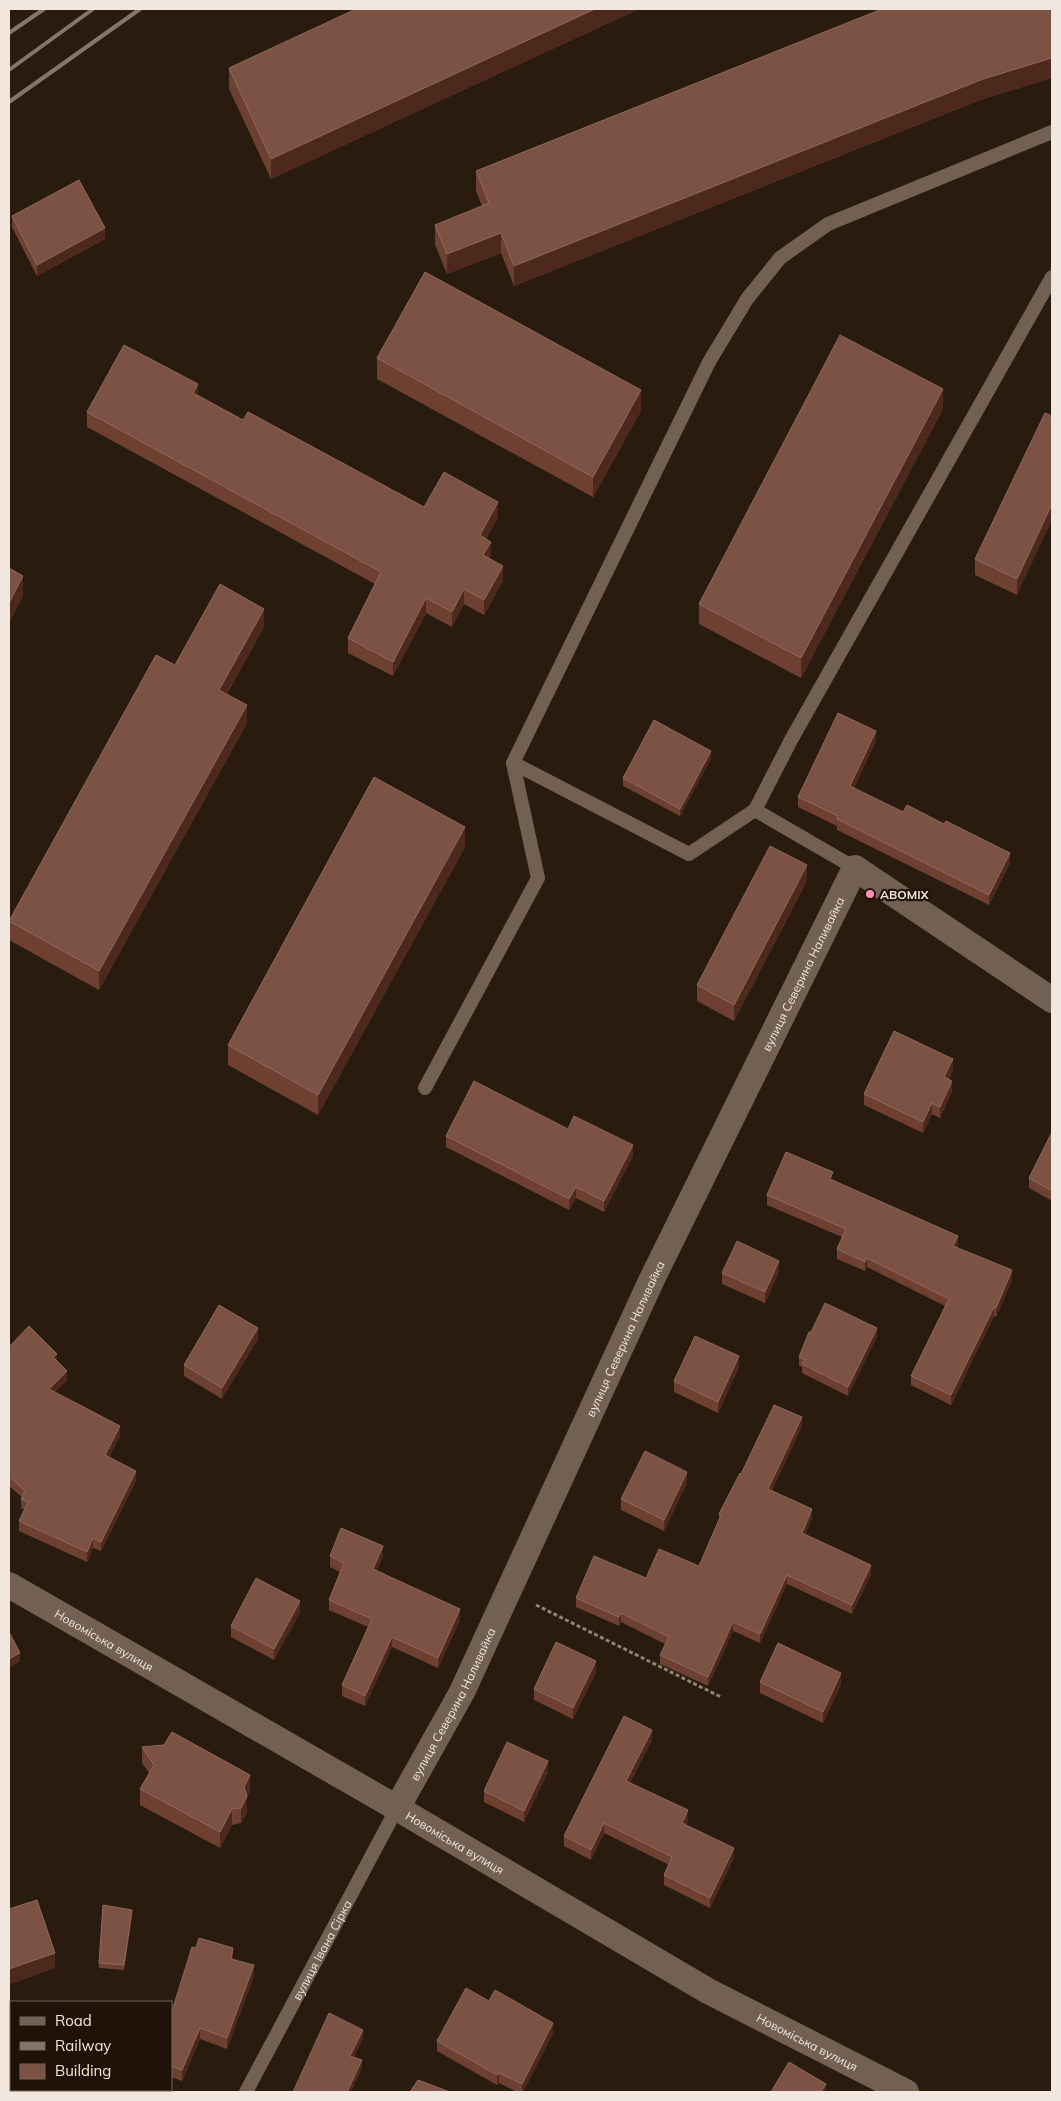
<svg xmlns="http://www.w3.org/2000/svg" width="1061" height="2101" viewBox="0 0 1061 2101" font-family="Mulish,sans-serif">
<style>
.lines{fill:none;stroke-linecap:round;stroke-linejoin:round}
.path{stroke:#8f8378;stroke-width:3;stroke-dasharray:4 2.5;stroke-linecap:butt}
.service{stroke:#726152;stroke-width:14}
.minor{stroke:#726152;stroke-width:26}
.rail{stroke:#83776c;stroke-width:4}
.wall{fill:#6d4032}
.shaded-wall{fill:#4c291c}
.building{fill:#7b5244;stroke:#8e695c}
.poi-dot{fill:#ff8eb9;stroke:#1f1206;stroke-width:2}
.labels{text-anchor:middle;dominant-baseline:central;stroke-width:4.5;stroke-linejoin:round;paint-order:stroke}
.poi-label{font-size:12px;font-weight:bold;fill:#f1e7de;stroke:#1f1206;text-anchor:start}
.street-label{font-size:12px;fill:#f1e7de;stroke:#1f1206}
</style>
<rect width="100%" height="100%" fill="#291b0e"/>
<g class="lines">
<path class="path" d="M536 1605 721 1697"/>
<g class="service">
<path d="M513 763 689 854 755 810 855 868"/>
<path d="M755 810 791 740 1052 277"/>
<path d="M425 1088 538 878 513 763 709 362 747 299 780 258 828 224 1052 132"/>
<path id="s1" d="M246 2092 397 1808"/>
</g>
<g class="minor">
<path id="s2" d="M9 1585 397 1808 708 1991 906 2092"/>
<path id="s3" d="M397 1808 462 1692 652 1279 855 868 1052 1000"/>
<path d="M9 2055H11"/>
<path d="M108 2090 114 2092"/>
</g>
<g class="rail">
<path d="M9 33 44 9"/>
<path d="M9 70 93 9"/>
<path d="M9 102 140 9"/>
</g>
</g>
<g class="wall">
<path d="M356 9H639L271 179 229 89V68Z"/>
<path d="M1052 9V78L983 99 514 286 501 253 447 274 435 245V225L482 206 476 191V171Z"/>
<path d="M12 216 105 239 37 276 12 227Z"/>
<path d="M377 358 641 411 593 497 377 379Z"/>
<path d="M198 395 243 420 424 507 498 517 486 539 491 556 489 559 503 581 484 615 464 604 452 627 426 613 393 676 348 653V638L375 584 87 427V412Z"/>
<path d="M943 409 801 678 699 624V604Z"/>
<path d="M1045 413 1017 595 975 575V559Z"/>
<path d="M264 627 227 694 247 723 99 990 9 940V921L175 665Z"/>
<path d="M876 741 854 788 1010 863 989 905 837 830V826L798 807V797Z"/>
<path d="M711 758 680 816 623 786V778Z"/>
<path d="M465 847 318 1115 228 1065V1045Z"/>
<path d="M807 881 734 1021 697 1001V985Z"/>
<path d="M953 1070 949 1079 952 1091 940 1118 932 1114 923 1133 864 1105V1094Z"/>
<path d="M568 1129 633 1156 604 1212 576 1198 569 1210 446 1147V1136Z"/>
<path d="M1052 1132V1201L1029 1188V1178Z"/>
<path d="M833 1180 958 1245 957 1247 1012 1280 996 1317 994 1316 951 1405 911 1385V1376L945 1306 867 1267 865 1271 837 1259V1249L842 1237 767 1205V1195Z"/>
<path d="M779 1272 765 1303 722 1284V1273Z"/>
<path d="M811 1332 877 1336 848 1396 802 1373V1367L799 1366V1357Z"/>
<path d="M258 1339 222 1399 184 1376V1365Z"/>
<path d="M9 1347 57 1360 67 1380 55 1392 120 1436 109 1457 136 1481 101 1551 93 1548 87 1562 19 1531V1521L25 1510 21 1508V1499L22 1497 9 1486Z"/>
<path d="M739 1367 718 1413 674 1392V1381Z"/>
<path d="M802 1426 772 1490 812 1518 805 1534 871 1574 852 1614 787 1584 760 1643 733 1631 708 1686 660 1664V1655L665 1644 621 1622 619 1626 576 1607V1598L646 1578 699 1566 719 1520V1514L741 1474Z"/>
<path d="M687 1483 664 1531 621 1510V1499Z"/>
<path d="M330 1556H383L376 1571 460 1620 438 1668 392 1647 365 1706 342 1696V1685L368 1627 329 1610V1600L340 1572 330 1567Z"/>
<path d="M300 1612 274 1660 231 1637V1626Z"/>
<path d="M596 1672 573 1719 534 1700V1689Z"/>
<path d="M760 1682 841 1684 823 1723 760 1693Z"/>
<path d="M652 1740 630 1783 688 1820 686 1825 734 1858 710 1908 664 1885V1875L669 1865 604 1833 591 1860 564 1846V1836Z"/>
<path d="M142 1747 250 1791 247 1797V1812L241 1823 232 1825 220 1848 140 1805V1789L149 1773 142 1763Z"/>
<path d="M548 1772 524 1822 484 1802V1791Z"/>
<path d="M132 1916 124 1970 99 1968V1963Z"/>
<path d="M233 1959 254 1976 227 2049 200 2039 182 2081 171 2077V2011Z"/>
<path d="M489 2001 553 2033 523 2092H517L499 2083 497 2085 437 2051V2041Z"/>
</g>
<g class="shaded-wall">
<path d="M595 9H639L271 179V159Z"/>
<path d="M1052 58V78L983 99 514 286V266L983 79Z"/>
<path d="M105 228V239L37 276V265Z"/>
<path d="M501 233V253L447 274V254Z"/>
<path d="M198 384V399L193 393Z"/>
<path d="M943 389V409L801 678V658Z"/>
<path d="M641 390V411L593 497V477Z"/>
<path d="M498 502V517L480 550V535Z"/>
<path d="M1052 504V520L1017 595V579Z"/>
<path d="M491 542V556L483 570V555Z"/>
<path d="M503 566V581L484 615V600Z"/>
<path d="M23 576V597L9 623V603Z"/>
<path d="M464 589V604L452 627V612Z"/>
<path d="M426 598V613L393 676V662Z"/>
<path d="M264 609V627L219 709V690Z"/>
<path d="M247 705V723L99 990V971Z"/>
<path d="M876 731V741L850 796V786Z"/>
<path d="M711 751V758L680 816V809Z"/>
<path d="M465 827V847L318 1115V1095Z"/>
<path d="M1010 853V863L989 905V895Z"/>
<path d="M807 865V881L734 1021V1005Z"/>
<path d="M953 1059V1070L944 1088V1077Z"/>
<path d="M952 1081V1091L940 1118V1107Z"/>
<path d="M932 1103V1114L923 1133V1122Z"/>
<path d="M633 1145V1156L604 1212V1201Z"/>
<path d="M576 1187V1198L569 1210V1199Z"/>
<path d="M958 1236V1245L953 1255V1246Z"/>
<path d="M867 1258V1267L865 1271V1262Z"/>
<path d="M779 1261V1272L765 1303V1292Z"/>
<path d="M1012 1270V1280L996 1317V1308Z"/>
<path d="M994 1307V1316L951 1405V1395Z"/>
<path d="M258 1328V1339L222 1399V1388Z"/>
<path d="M877 1328V1336L848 1396V1387Z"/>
<path d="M57 1354V1363L53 1357Z"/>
<path d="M739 1356V1367L718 1413V1402Z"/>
<path d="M67 1371V1380L49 1398V1389Z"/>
<path d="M802 1417V1426L768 1498V1489Z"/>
<path d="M120 1426V1436L105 1464V1455Z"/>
<path d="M136 1471V1481L101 1551V1542Z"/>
<path d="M687 1472V1483L664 1531V1520Z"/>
<path d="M812 1509V1518L802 1542V1533Z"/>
<path d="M93 1538V1548L87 1562V1552Z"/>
<path d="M383 1546V1556L373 1580V1569Z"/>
<path d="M871 1565V1574L852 1614V1605Z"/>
<path d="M787 1575V1584L760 1643V1634Z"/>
<path d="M300 1601V1612L274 1660V1649Z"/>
<path d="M460 1609V1620L438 1668V1658Z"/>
<path d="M621 1613V1622L619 1626V1617Z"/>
<path d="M733 1622V1631L708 1686V1677Z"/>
<path d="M392 1637V1647L365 1706V1696Z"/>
<path d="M20 1653V1662L9 1668V1659Z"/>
<path d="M596 1661V1672L573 1719V1708Z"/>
<path d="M841 1673V1684L823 1723V1712Z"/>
<path d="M652 1730V1740L626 1791V1781Z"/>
<path d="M548 1761V1772L524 1822V1811Z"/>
<path d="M250 1775V1791L247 1797V1812L241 1823V1808L244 1787Z"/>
<path d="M232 1809V1825L220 1848V1832Z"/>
<path d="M688 1810V1820L682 1833V1823Z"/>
<path d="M604 1823V1833L591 1860V1850Z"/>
<path d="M734 1848V1858L710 1908V1898Z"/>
<path d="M132 1910V1916L124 1970V1965Z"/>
<path d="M233 1948V1959L231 1969V1959Z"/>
<path d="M55 1953V1968L9 1985V1969Z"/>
<path d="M254 1965V1976L227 2049V2038Z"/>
<path d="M553 2023V2033L523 2092H522V2084Z"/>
<path d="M200 2028V2039L182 2081V2070Z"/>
<path d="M363 2030V2039L350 2065V2056Z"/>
<path d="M362 2060V2069L351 2092H347Z"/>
<path d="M499 2073V2083L497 2085V2075Z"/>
<path d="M826 2084V2092H821Z"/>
</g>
<g class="building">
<path d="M356 9H595L271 159 229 68Z"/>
<path d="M882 9H1052V58L983 79 514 266 501 233 447 254 435 225 489 203 476 171Z"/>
<path d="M79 180 105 228 37 265 12 216Z"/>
<path d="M425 272 641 390 593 477 377 358Z"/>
<path d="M840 335 943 389 801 658 699 604Z"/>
<path d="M124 345 198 384 193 393 243 420 248 412 424 507 444 472 498 502 480 535 491 542 483 555 503 566 484 600 464 589 452 612 426 598 393 662 348 638 381 572 87 412Z"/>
<path d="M1045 413 1052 416V504L1017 579 975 559Z"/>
<path d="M9 568 23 576 9 603Z"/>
<path d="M220 584 264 609 219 690 247 705 99 971 9 921 156 655 175 665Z"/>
<path d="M838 713 876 731 850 786 903 812 907 805 944 824 946 821 1010 853 989 895 837 819 838 816 798 797Z"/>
<path d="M654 720 711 751 680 809 623 778Z"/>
<path d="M374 777 465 827 318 1095 228 1045Z"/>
<path d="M770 846 807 865 734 1005 697 985Z"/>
<path d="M894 1031 953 1059 944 1077 952 1081 940 1107 932 1103 923 1122 864 1094Z"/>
<path d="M474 1081 568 1129 574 1116 633 1145 604 1201 576 1187 569 1199 446 1136Z"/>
<path d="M1052 1132V1191L1029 1178Z"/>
<path d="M786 1152 833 1172 830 1179 958 1236 953 1246 1012 1270 996 1308 994 1307 951 1395 911 1376 949 1299 867 1258 865 1262 837 1249 846 1229 767 1195Z"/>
<path d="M737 1241 779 1261 765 1292 722 1273Z"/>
<path d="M825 1303 877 1328 848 1387 802 1364 805 1360 799 1357 809 1332H811Z"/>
<path d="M219 1305 258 1328 222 1388 184 1365Z"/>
<path d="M29 1326 57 1354 53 1357 67 1371 49 1389 120 1426 105 1455 136 1471 101 1542 93 1538 87 1552 19 1521 28 1502 21 1499 25 1491 9 1476V1347Z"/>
<path d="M695 1336 739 1356 718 1402 674 1381Z"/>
<path d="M774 1405 802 1417 768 1489 812 1509 802 1533 871 1565 852 1605 787 1575 760 1634 733 1622 708 1677 660 1655 669 1637 621 1613 619 1617 576 1598 594 1556 646 1578 659 1549 699 1566 721 1515 719 1514 740 1473 741 1474Z"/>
<path d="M645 1451 687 1472 664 1520 621 1499Z"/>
<path d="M341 1528 383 1546 373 1569 460 1609 438 1658 392 1637 365 1696 342 1685 372 1619 329 1600 344 1563 330 1556Z"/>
<path d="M256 1578 300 1601 274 1649 231 1626Z"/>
<path d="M9 1632 20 1653 9 1659Z"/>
<path d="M556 1642 596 1661 573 1708 534 1689Z"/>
<path d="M778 1643 841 1673 823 1712 760 1682Z"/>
<path d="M624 1716 652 1730 626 1781 688 1810 682 1823 734 1848 710 1898 664 1875 672 1857 604 1823 591 1850 564 1836Z"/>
<path d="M172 1732 250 1775 244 1787 247 1796 241 1808 232 1809 220 1832 140 1789 154 1765 142 1747 164 1745Z"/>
<path d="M507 1742 548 1761 524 1811 484 1791Z"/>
<path d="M37 1900 55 1953 9 1969V1909Z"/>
<path d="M103 1905 132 1910 124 1965 99 1963Z"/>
<path d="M199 1938 233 1948 231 1959 254 1965 227 2038 200 2028 182 2070 171 2066V2011H172L192 1947 196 1948Z"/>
<path d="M466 1988 489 2001 495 1990 553 2023 522 2084 499 2073 497 2075 437 2041Z"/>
<path d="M329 2013 363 2030 350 2056 362 2060 347 2092H293Z"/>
<path d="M789 2062 826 2084 821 2092H771Z"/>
<path d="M418 2080 450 2092H410Z"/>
</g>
<circle class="poi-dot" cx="870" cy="894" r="5"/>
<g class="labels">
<g class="poi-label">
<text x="880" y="894">ABOMIX</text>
</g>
<g class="street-label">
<text stroke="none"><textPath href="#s3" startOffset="928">вулиця Северина Наливайка</textPath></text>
<text stroke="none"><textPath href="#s3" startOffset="522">вулиця Северина Наливайка</textPath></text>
<text stroke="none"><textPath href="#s2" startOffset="110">Новоміська вулиця</textPath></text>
<text stroke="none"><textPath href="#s3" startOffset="118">вулиця Северина Наливайка</textPath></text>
<text stroke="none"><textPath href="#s2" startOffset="515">Новоміська вулиця</textPath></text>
<text stroke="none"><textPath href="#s1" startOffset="161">вулиця Івана Сірка</textPath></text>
<text stroke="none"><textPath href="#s2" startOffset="920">Новоміська вулиця</textPath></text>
</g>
</g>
<rect width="1061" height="2101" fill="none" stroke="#f1e7de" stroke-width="20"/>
<rect x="10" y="2001" width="162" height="90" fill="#1f1206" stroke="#73675c"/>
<rect x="20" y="2017" width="25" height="8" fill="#726152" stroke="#73675c"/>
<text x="55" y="2026" font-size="15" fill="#f1e7de">Road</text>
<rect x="20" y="2042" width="25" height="8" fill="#83776c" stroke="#73675c"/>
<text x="55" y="2051" font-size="15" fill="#f1e7de">Railway</text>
<rect x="20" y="2064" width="25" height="15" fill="#7b5244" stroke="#73675c"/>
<text x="55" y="2076" font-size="15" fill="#f1e7de">Building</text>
</svg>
